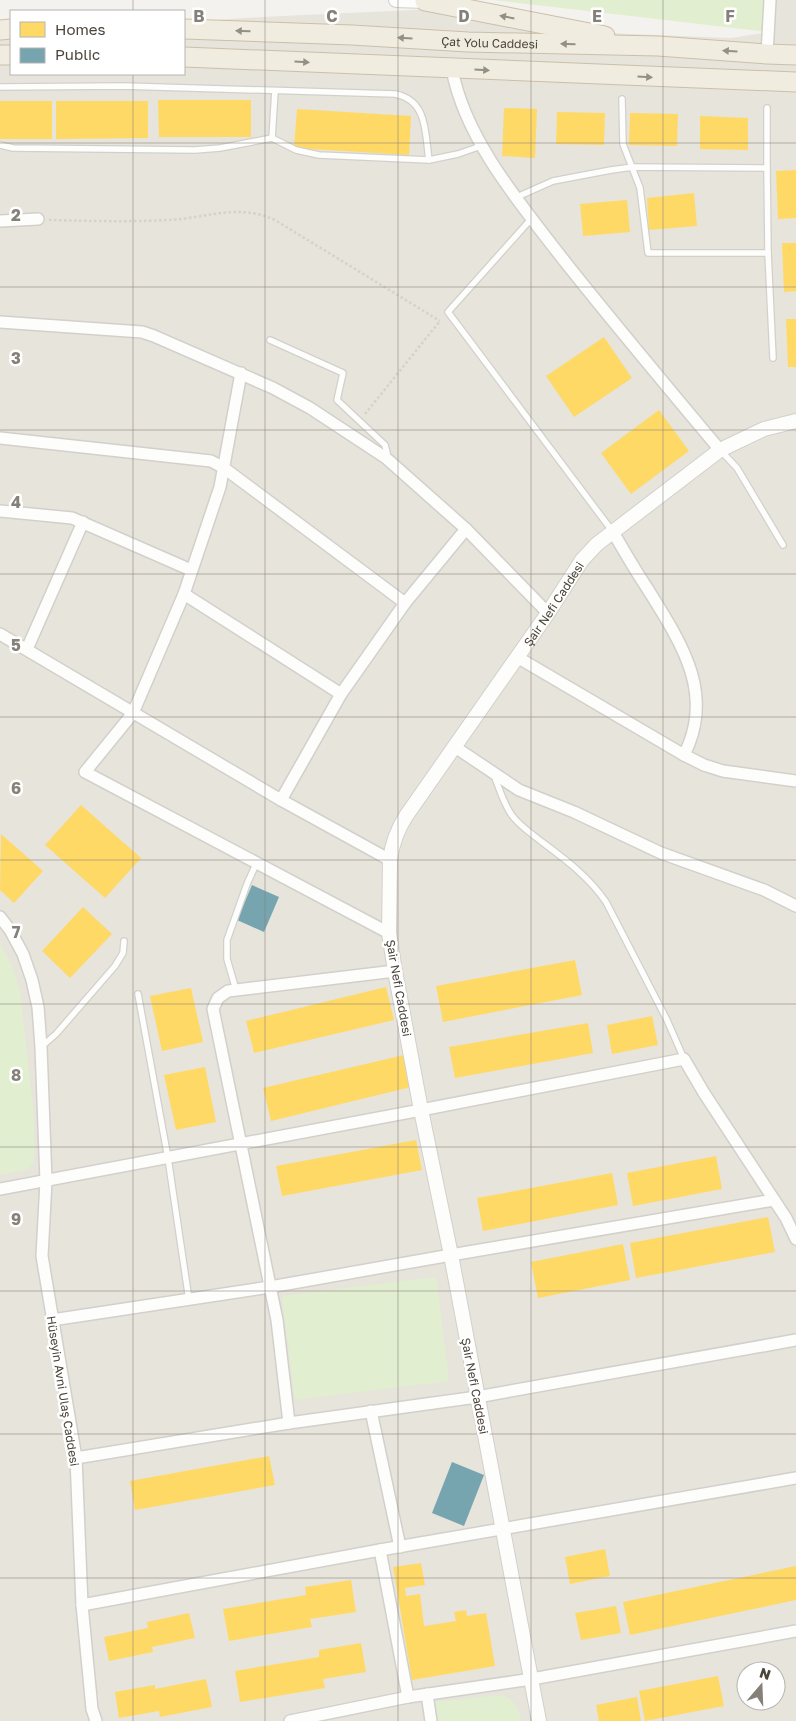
<svg xmlns="http://www.w3.org/2000/svg" width="796" height="1721" viewBox="0 0 796 1721" font-family="'Golos Text',sans-serif">
<style>
.residential{fill:#e7e4dc;fill-rule:evenodd}
.green{fill:#e1eecf}
.homes{fill:#ffd966}
.public{fill:#76a5af}
.lines{fill:none;stroke-linecap:round;stroke-linejoin:round}
.service-casing{stroke:#d2d0cb;stroke-width:8}
.minor-casing{stroke:#d2d0cb;stroke-width:14}
.tertiary-casing{stroke:#d2d0cb;stroke-width:16}
.trunk-casing{stroke:#ccbfa9;stroke-width:21}
.path{stroke:#d3d2cc;stroke-width:2.5;stroke-dasharray:2.5 2.5;stroke-linecap:butt}
.service{stroke:#fdfdfc;stroke-width:5.5}
.minor{stroke:#fdfdfc;stroke-width:11}
.tertiary{stroke:#fdfdfc;stroke-width:14}
.trunk{stroke:#f0ece0;stroke-width:19}
.oneway{fill:#959084}
.grid{fill:none;stroke:#868178;stroke-width:1;stroke-opacity:0.55}
.labels{text-anchor:middle;dominant-baseline:central;stroke-width:5;stroke-linejoin:round;paint-order:stroke}
.street-label{font-size:12px;fill:#4b4439;stroke:#fff}
.grid-label{font-size:16px;text-anchor:middle;font-weight:bold;fill:#868178;stroke:#fff;stroke-width:5;stroke-linejoin:round;paint-order:stroke}
</style>
<rect width="100%" height="100%" fill="#f4f2ee"/>
<path class="residential" d="M761 0H796V1721H0V24H11V74H184V22L261 17 478 7 582 32 731 38 768 32ZM746 1671H776V1701H746Z"/>
<g class="green">
<path d="M493 0H770L769 32Z"/>
<path d="M0 944 12 966 20 991 34 1116V1161L28 1169 0 1175Z"/>
<path d="M436 1277 449 1381 295 1400 282 1296Z"/>
<path d="M502 1695C514 1700 519 1708 521 1721H438L435 1702Z"/>
</g>
<g class="homes">
<path d="M158 100H251V137H159Z"/>
<rect x="0" y="101" width="52" height="38"/>
<path d="M56 101H148V138L56 139Z"/>
<path d="M504 108 537 109 535 158 502 156Z"/>
<path d="M297 109 411 116 409 155 294 148Z"/>
<path d="M557 112 605 113 604 145 556 144Z"/>
<path d="M630 113 678 114 677 146 629 145Z"/>
<path d="M700 116 748 118V150L700 149Z"/>
<path d="M796 170V218L778 219 776 171Z"/>
<path d="M694 193 697 226 649 230 647 198Z"/>
<path d="M627 200 630 232 583 236 580 204Z"/>
<path d="M782 243H796V291L784 292Z"/>
<path d="M786 319H796V367H788Z"/>
<path d="M604 337 632 378 574 417 546 376Z"/>
<path d="M659 410 689 451 631 494 601 453Z"/>
<path d="M81 805 141 858 105 898 45 845Z"/>
<path d="M1 834 43 871 14 903 0 890Z"/>
<path d="M83 907 112 934 70 978 42 951Z"/>
<path d="M575 960 582 995 443 1022 436 986Z"/>
<path d="M386 987 394 1020 254 1053 246 1021Z"/>
<path d="M191 988 203 1042 162 1051 150 996Z"/>
<path d="M652 1016 658 1045 612 1054 607 1025Z"/>
<path d="M588 1023 593 1053 455 1078 449 1047Z"/>
<path d="M404 1055 411 1087 271 1121 263 1088Z"/>
<path d="M205 1067 216 1122 176 1130 164 1075Z"/>
<path d="M416 1140 422 1170 282 1196 276 1166Z"/>
<path d="M716 1156 722 1189 633 1206 627 1173Z"/>
<path d="M612 1173 618 1205 483 1231 477 1198Z"/>
<path d="M768 1217 775 1252 636 1278 630 1243Z"/>
<path d="M623 1244 630 1280 538 1298 531 1262Z"/>
<path d="M269 1456 275 1485 135 1510 130 1481Z"/>
<path d="M605 1549 610 1576 570 1584 565 1557Z"/>
<path d="M421 1563 425 1585 405 1588 406 1596 420 1594 424 1626 456 1621 454 1612 466 1610 467 1616 486 1613 495 1666 412 1680 393 1567Z"/>
<path d="M796 1566V1600L630 1635 623 1602Z"/>
<path d="M351 1580 356 1612 310 1619 312 1627 229 1641 223 1609 306 1595 305 1587Z"/>
<path d="M616 1606 621 1633 581 1640 575 1613Z"/>
<path d="M189 1613 195 1638 152 1647 153 1652 109 1661 104 1637 148 1628 147 1622Z"/>
<path d="M361 1643 366 1672 323 1679 325 1688 240 1702 235 1671 319 1657V1650Z"/>
<path d="M718 1676 724 1706 645 1721 639 1691Z"/>
<path d="M206 1679 212 1707 160 1717 159 1711 119 1718 115 1692 155 1685V1689Z"/>
<path d="M637 1697 641 1721H599L596 1705Z"/>
</g>
<g class="public">
<path d="M252 885 279 897 264 932 237 920Z"/>
<path d="M452 1462 484 1475 464 1526 432 1513Z"/>
</g>
<g class="lines">
<g class="service-casing">
<g id="service">
<path d="M0 87 123 86 395 94C428 100 425 134 429 160"/>
<path d="M622 99 623 144 640 188 648 253H768"/>
<path d="M272 138 275 91"/>
<path d="M0 145 13 148 195 150 220 148 272 138 296 150 319 155 429 160 458 154 481 146"/>
<path d="M767 168 768 253 773 358"/>
<path d="M517 197 553 181 611 170 633 167 767 168V108"/>
<path d="M532 218 448 312 613 532"/>
<path d="M270 340 343 373 337 400 385 445 387 453 386 458"/>
<path d="M721 451 737 468 783 545"/>
<path d="M494 775C499 788 503 802 511 814 518 825 531 833 542 842 566 860 589 877 606 902L667 1020 684 1059"/>
<path d="M236 990 227 959V940L247 884 257 862"/>
<path d="M138 994 168 1158 189 1300"/>
<path d="M41 1047 56 1034 115 966 123 953 124 941"/>
</g>
</g>
<g class="minor-casing">
<g id="minor">
<path d="M767 54 770 0"/>
<path d="M452 69C465 140 522 206 566 263 616 326 668 388 720 450"/>
<path d="M0 221 38 219"/>
<path d="M0 322 142 332 154 336 273 388 310 408 386 458 466 529 548 613"/>
<path d="M241 373 220 487 184 594 133 713 85 772 389 933"/>
<path d="M0 438 211 461 224 468 405 603"/>
<path d="M0 511 72 518 191 570"/>
<path d="M613 532C624 551 635 570 647 588 680 641 716 693 684 755"/>
<path d="M184 594 341 694 405 603 466 529"/>
<path d="M0 634 281 800 390 860"/>
<path d="M27 649 83 522"/>
<path d="M517 657 684 755 704 765 723 771 796 781"/>
<path d="M455 747 519 790 574 812 661 853 764 890 796 906"/>
<path d="M281 800 341 694"/>
<path d="M0 917 10 930 23 954 32 980 38 1007 41 1047 46 1181 42 1256 76 1458 82 1605 92 1709 96 1721"/>
<path d="M0 1189 421 1110 684 1059 704 1093 786 1218 796 1239"/>
<path d="M52 1320 270 1287 451 1255 774 1200"/>
<path d="M371 1411 400 1547"/>
<path d="M289 1423 277 1320 213 1009 218 998 228 991 395 971"/>
<path d="M76 1458 289 1423 477 1397 796 1340"/>
<path d="M380 1550 408 1697"/>
<path d="M82 1605 380 1550 796 1478"/>
<path d="M427 1694 431 1721"/>
<path d="M290 1721 408 1697 532 1679 796 1631"/>
</g>
</g>
<g class="tertiary-casing">
<g id="tertiary">
<path d="M396 0 425 1"/>
<path id="s1" d="M539 1721 451 1255 421 1110 395 971 389 933 390 860C392 844 397 830 406 816L548 613 582 560 597 544 720 450 764 429 796 421"/>
</g>
</g>
<g class="trunk-casing">
<g id="trunk">
<path d="M425 1 605 36"/>
<path id="s2" d="M184 29 352 35 468 42 658 46 767 54 796 55"/>
<path d="M0 30 11 29"/>
<path d="M0 55H11"/>
<path d="M184 57 796 82"/>
</g>
</g>
<g class="path">
<path d="M49 220C89 221 129 222 169 220 208 218 237 203 275 220L440 321"/>
<path d="M365 414 440 321"/>
</g>
<use href="#service" class="service"/>
<use href="#minor" class="minor"/>
<use href="#tertiary" class="tertiary"/>
<use href="#trunk" class="trunk"/>
</g>
<defs><path id="oneway-solid" d="M-6-.8H1V-3.2L6.5 0L1 3.2V.8H-6Z" transform="scale(1.25)"/></defs>
<g class="oneway">
<use href="#oneway-solid" transform="translate(507 17) rotate(-169)"/>
<use href="#oneway-solid" transform="translate(243 31) rotate(-178)"/>
<use href="#oneway-solid" transform="translate(405 38) rotate(-176)"/>
<use href="#oneway-solid" transform="translate(568 44) rotate(-179)"/>
<use href="#oneway-solid" transform="translate(730 51) rotate(-176)"/>
<use href="#oneway-solid" transform="translate(302 62) rotate(3)"/>
<use href="#oneway-solid" transform="translate(482 70) rotate(3)"/>
<use href="#oneway-solid" transform="translate(645 77) rotate(3)"/>
</g>
<path class="grid" d="M133 0V11M265 0V1721M398 0V1721M531 0V1721M663 0V1721M133 74V1721M0 143H796M0 287H796M0 430H796M0 574H796M0 717H796M0 860H796M0 1004H796M0 1147H796M0 1291H796M0 1434H796M0 1578H796"/>
<g class="labels">
<g class="street-label">
<text stroke="none"><textPath href="#s2" startOffset="306">Çat Yolu Caddesi</textPath></text>
<text stroke="none"><textPath href="#s1" startOffset="1181">Şair Nefi Caddesi</textPath></text>
<text transform="translate(399 988) rotate(80)">Şair Nefi Caddesi</text>
<text transform="translate(475 1386) rotate(79)">Şair Nefi Caddesi</text>
<text transform="translate(63 1391) rotate(81)">Hüseyin Avni Ulaş Caddesi</text>
</g>
</g>
<g class="grid-label">
<text x="199" y="22">B</text>
<text x="332" y="22">C</text>
<text x="464" y="22">D</text>
<text x="597" y="22">E</text>
<text x="730" y="22">F</text>
<text x="16" y="221">2</text>
<text x="16" y="364">3</text>
<text x="16" y="508">4</text>
<text x="16" y="651">5</text>
<text x="16" y="794">6</text>
<text x="16" y="938">7</text>
<text x="16" y="1081">8</text>
<text x="16" y="1225">9</text>
</g>
<rect x="10" y="10" width="175" height="65" fill="#ffffff" stroke="#b7b4b0"/>
<rect x="20" y="22" width="25" height="15" fill="#ffd966" stroke="#b7b4b0"/>
<text x="55" y="35" font-size="15" fill="#4b4439">Homes</text>
<rect x="20" y="48" width="25" height="15" fill="#76a5af" stroke="#b7b4b0"/>
<text x="55" y="60" font-size="15" fill="#4b4439">Public</text>
<g transform="translate(761 1686) rotate(19)"><circle r="24" fill="#ffffff" stroke="#b7b4b0"/>
<path d="M0-4L9 19L0 12L-9 19Z" fill="#868178"/>
<text y="-8" font-size="14" font-weight="bold" text-anchor="middle" fill="#4b4439">N</text>
</g>
</svg>
